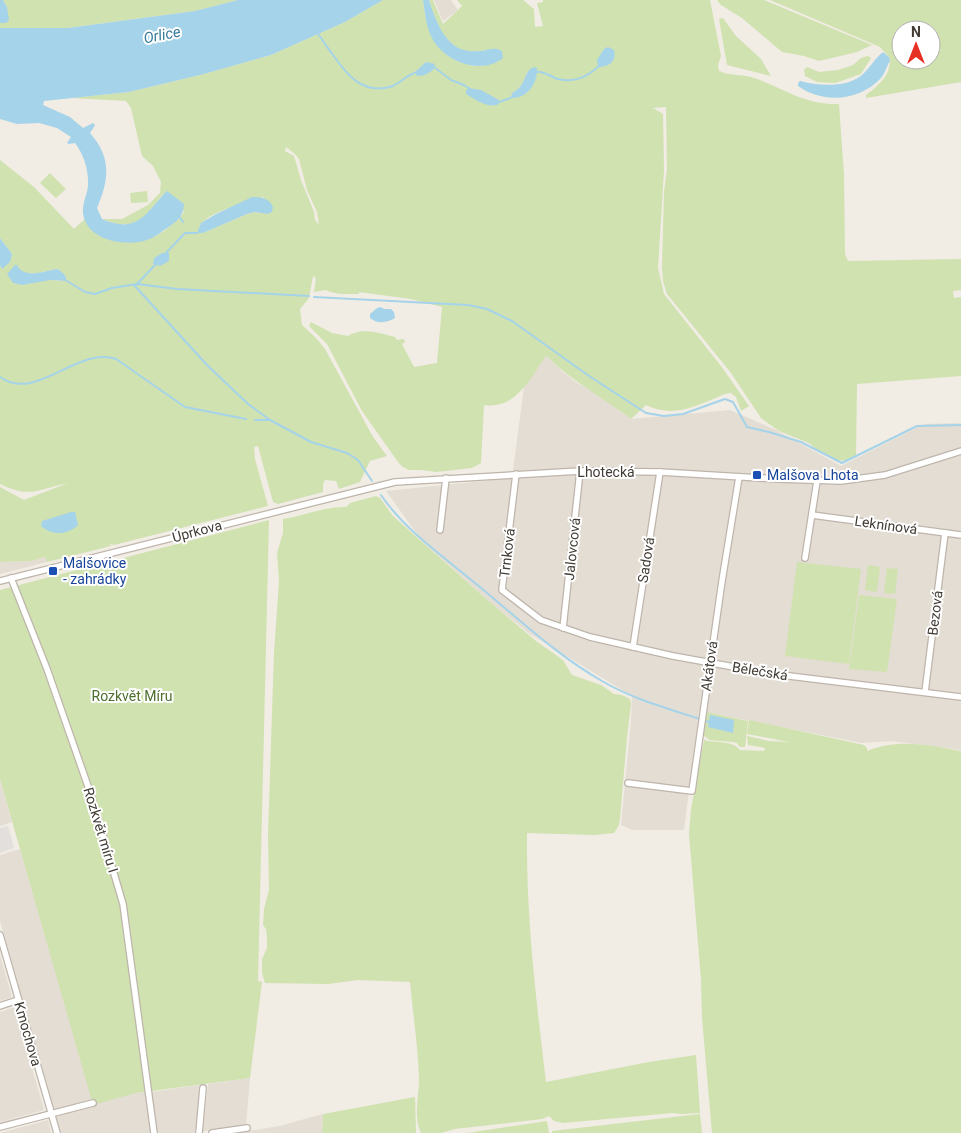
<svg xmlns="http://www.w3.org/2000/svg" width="961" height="1133" viewBox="0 0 961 1133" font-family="Roboto,sans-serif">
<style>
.residential{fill:#e4ddd3}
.green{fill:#d0e2b0;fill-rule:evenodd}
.parking{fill:#e2dfdc}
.water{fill:#a5d3e9}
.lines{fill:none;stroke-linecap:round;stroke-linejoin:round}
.stream{stroke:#a5d3e9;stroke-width:2}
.minor-casing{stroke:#beb5ab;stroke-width:8}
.minor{stroke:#fff;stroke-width:5.5}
.transit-dot{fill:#1a4fb4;stroke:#fff;stroke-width:2}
.labels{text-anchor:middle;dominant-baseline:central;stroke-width:4;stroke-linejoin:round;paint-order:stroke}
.street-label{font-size:14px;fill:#423c35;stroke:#fff}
.transit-label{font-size:14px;fill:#164399;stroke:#fff;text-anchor:start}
.park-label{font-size:14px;fill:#4c6e2e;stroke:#fff}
.water-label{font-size:15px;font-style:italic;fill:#367a9d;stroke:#fff}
</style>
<rect width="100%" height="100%" fill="#f1ece4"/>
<g class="residential">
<path d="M434 0H451L458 10 443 21Z"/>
<path d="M546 356 562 371 577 383 593 391 631 419 730 410 776 430 841 466 924 424 961 423V750L892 741 862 743 699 711 684 830H632L621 825 631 720 632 696 527 632 490 602 422 541 386 491 512 478 524 387Z"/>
<path d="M45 557 47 562 0 574V562L31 561Z"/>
<path d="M0 779 12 822 0 826Z"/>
<path d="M20 849 76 1043 136 1093 146 1092 152 1133H61L0 921V855Z"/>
<path d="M0 955 12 997 0 1001Z"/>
<path d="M15 1007 44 1110 0 1122V1012Z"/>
<path d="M250 1078 246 1126 203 1131 208 1084Z"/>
<path d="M199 1085 196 1133H156L151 1092Z"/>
<path d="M323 1114 322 1133H237L279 1126Z"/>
<path d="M48 1120 51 1133H0Z"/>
</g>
<g class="green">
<path d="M3 0H238L195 11 68 28H0V23H6L7 7Z"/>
<path d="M383 0H423L426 21 447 55 455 60 473 66H481L499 61 487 50C450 59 438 30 429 0H433L443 24 462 6 457 0H523L534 9 535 27 543 26 537 3 543 2V0H710L721 56 718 65 719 71C730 76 743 74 754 78 786 89 804 105 839 104L844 175 845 254 848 261 961 259V290L953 291 954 298 961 297V376L857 384 856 456 848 461 837 460 818 451 809 443 779 431 761 418 731 373 667 294 663 281 662 268 664 192 667 169 666 107 653 108 663 114 664 170 658 268 664 294 721 366 749 406 741 411 736 397 731 393 725 394C697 405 676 419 646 405L631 419C603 398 572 381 546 356 530 379 515 410 484 405L481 463 472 468 436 472 422 470H409L403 467 398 462 362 411 327 344 309 326 311 322 332 333 348 336C363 327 379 333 395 337L397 340 404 339 405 342 402 344 414 367 437 363 442 307 411 299 359 292V294C349 294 335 295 326 290L314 292 316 278 313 276 309 298 300 309 302 325 316 338 325 349 373 437 387 456 370 461 360 482 339 489 336 481 325 480 323 484V492L278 504 273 502 258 446 254 447 255 459 268 506 114 545 110 544 111 546 47 562 45 557 31 561 0 562V487L24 500 68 483C38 489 31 499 0 484V265L2 268 9 262 12 254 0 238V160L34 187 74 229 85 219 92 231C103 234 120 242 131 242 152 243 172 227 184 212L163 194C144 219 135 233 102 219H122L148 205 160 193 161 182 153 166 142 156 131 108 126 101 71 98 129 92 204 74 271 55 345 22ZM536 68C538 78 533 87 526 93H512C522 88 524 82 527 72ZM286 147 295 154 299 159 307 190 317 212 319 225 315 220 314 212 301 180 294 156 285 151ZM263 197 273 207 260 213 255 212 247 214 203 233 199 227C208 211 246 203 263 197ZM16 265C26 281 44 270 58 269L67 279 62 281C58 281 54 280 50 280 35 280 30 287 13 283Z"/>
<path d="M717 0H764L872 45 857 52 819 61 804 56 782 52 742 18 721 5Z"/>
<path d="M770 0H961V82L866 98V95C878 86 893 74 889 57L880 47ZM901 30H931V60H901Z"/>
<path d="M723 18 736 36 761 59 771 76 727 65 719 19Z"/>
<path d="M868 56 871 58 861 74 835 83 817 82 805 76 804 70 807 67 819 72 838 70 853 65 861 58Z"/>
<path d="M50 173 66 189 56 198 40 183Z"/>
<path d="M147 191 148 202 131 203 130 193Z"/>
<path d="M376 496 380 498 393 516 483 596 536 641 563 660 572 675 601 685 614 694 622 695 630 699 631 704 627 737 620 818 619 825 614 833 595 835 527 833C526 916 536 999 546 1082L649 1062 696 1055 700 1113 682 1114 673 1113 563 1123 554 1121 549 1116 542 1119 455 1129 441 1133H421C413 1116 419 1097 419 1079 418 1047 413 1014 410 982L358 980 328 984 265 983 262 973V959L267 948V938L266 929 263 925 264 909 269 890 268 834 274 653 279 581 277 553 283 533V519C303 516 327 506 346 507L350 503Z"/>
<path d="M269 520 258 981 262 982 250 1078 136 1093 93 1105 0 779V590Z"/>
<path d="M797 562 861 569 849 664 785 656Z"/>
<path d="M868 565 880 567 877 592 865 590Z"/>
<path d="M887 568 898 569 895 594 884 593Z"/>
<path d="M859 595 897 599 887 672 849 669Z"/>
<path d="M706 712 748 721 745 747H740L737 743 733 742 710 740 703 735Z"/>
<path d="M749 720 864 745 867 748V751C896 738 931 745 961 751V1133H712L702 1018 701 980 689 834 691 809 704 740C715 743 732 740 740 750L764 751 765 748 748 745 747 736 769 741 789 742 747 734Z"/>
<path d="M415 1097 416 1133H322L323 1114Z"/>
<path d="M700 1114 702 1133H552V1131Z"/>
<path d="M547 1121 549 1133H467Z"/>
</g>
<path class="parking" d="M8 826 14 848 0 853V828Z"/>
<g class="water">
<path d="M0 0H3L7 7 9 20 6 23H0Z"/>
<path d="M238 0H383L345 22 271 55 204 74 129 92 44 101 43 105 70 117 83 128 93 123 95 125 90 133C112 158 109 180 97 208L102 219C128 230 139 224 156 203 160 199 162 195 167 191L184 204C184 217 174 224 164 230 159 234 153 238 147 240 126 247 86 241 83 213 82 204 87 195 88 186 89 171 84 155 75 143L69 144 67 143 71 137 57 128 39 123 17 124 0 119V28H68L195 11Z"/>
<path d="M423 0H429C437 25 448 55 479 51 487 51 494 46 502 51L503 58C481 76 443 61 432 38 426 27 425 13 423 0Z"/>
<path d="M608 47 614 50C617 61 609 67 598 67L597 60 604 49Z"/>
<path d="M883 52 889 57 890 61C886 67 885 74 880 79 859 101 823 104 798 86V83L800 81C818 86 847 88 862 75 870 68 875 58 883 52Z"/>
<path d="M426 62 435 64 433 70 425 75 417 76 415 72Z"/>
<path d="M534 67 537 68C538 83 527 99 511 98L512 93C528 85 522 72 534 67Z"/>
<path d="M468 88 481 90 499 100V104C488 109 476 100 466 94V91Z"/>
<path d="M252 197C262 197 269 198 273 207L272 212 268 214 255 212 247 214 203 233H197L201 223 216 214Z"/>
<path d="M0 238 12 254 10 262 2 269 0 265Z"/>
<path d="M162 253H169V261L160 266 153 264 154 258Z"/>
<path d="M16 264C26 281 44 270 58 269L65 275 67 281 50 280 22 285 13 283 7 274Z"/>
<path d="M381 307 384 309H391L394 312 395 318C387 323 377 324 370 318V314L377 308Z"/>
<path d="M71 512H75L78 525C68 535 52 536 41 526L42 521Z"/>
<path d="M710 715 734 720 733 733 708 727Z"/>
</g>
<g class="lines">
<g class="stream">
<path d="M317 32C322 40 328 48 333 55 347 75 362 94 390 87 401 84 406 74 418 72"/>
<path d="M434 67 451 80 464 85 470 89"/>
<path d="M535 72C544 70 550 77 558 79 575 83 587 77 599 66"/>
<path d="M499 102 513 97"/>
<path d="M179 216 183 222"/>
<path d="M164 255 185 233H197"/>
<path d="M67 281 85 292 95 294 112 288 137 284 177 289 309 296"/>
<path d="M137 284 156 264"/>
<path d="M134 285 207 365 248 404 270 420 311 442 347 453 358 460 372 481"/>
<path d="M314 297 468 305 487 309 512 321 589 376 646 413 664 416 683 414 725 399 733 402 747 427 769 432 801 442 842 463 917 426 961 425"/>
<path d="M0 377C36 403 77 346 116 359L185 407 246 419"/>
<path d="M255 420H270"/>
<path d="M381 495C406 532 447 559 481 588 520 620 558 656 602 681 634 700 673 710 709 722"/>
</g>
<g class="minor-casing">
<g id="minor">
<path d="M516 474 502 590 541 620 590 637 673 656 773 674 961 697"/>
<path d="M812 515 961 535"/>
<path d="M440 530 446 478"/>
<path d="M805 558 817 481"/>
<path d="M11 578 47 669 90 792 123 904 154 1133"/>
<path d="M0 581 395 482 580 471 660 472 778 479 841 481 885 475 961 451"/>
<path d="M563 628 580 471"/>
<path d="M633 647 660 472"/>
<path d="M925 692 945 533"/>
<path d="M628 783 692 791 722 581 739 477"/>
<path d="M0 935 57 1133"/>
<path d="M0 1006 18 1000"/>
<path d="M0 1127 93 1103"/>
<path d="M199 1133 203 1088"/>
<path d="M212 1133 247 1128"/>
</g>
</g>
<use href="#minor" class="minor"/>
</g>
<g class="transit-dot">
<rect x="752" y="470" width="10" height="10" rx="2.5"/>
<rect x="48" y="566" width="10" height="10" rx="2.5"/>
</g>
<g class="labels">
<g class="street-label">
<text x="606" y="472">Lhotecká</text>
<text transform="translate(886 525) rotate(8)">Leknínová</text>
<text transform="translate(197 531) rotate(-15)">Úprkova</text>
<text transform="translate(572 549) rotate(-84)">Jalovcová</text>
<text transform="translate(507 553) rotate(-83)">Trnková</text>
<text transform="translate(646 560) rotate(-81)">Sadová</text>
<text transform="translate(935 613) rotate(-83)">Bezová</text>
<text transform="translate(709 666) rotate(-82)">Akátová</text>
<text transform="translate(760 671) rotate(9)">Bělečská</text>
<text transform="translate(101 830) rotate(73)">Rozkvět míru I</text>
<text transform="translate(28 1034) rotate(74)">Kmochova</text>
</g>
<g class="transit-label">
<text x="767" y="475">Malšova Lhota</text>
<text x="63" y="563">Malšovice<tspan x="63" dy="16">- zahrádky</tspan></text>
</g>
<g class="park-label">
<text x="132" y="696">Rozkvět Míru</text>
</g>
<g class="water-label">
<text transform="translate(162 35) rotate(-11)">Orlice</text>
</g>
</g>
<g transform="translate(916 45)"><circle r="24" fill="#ffffff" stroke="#b3b1ae"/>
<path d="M0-4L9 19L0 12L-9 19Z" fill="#e73024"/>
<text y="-8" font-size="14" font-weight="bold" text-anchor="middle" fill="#423c35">N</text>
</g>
</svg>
